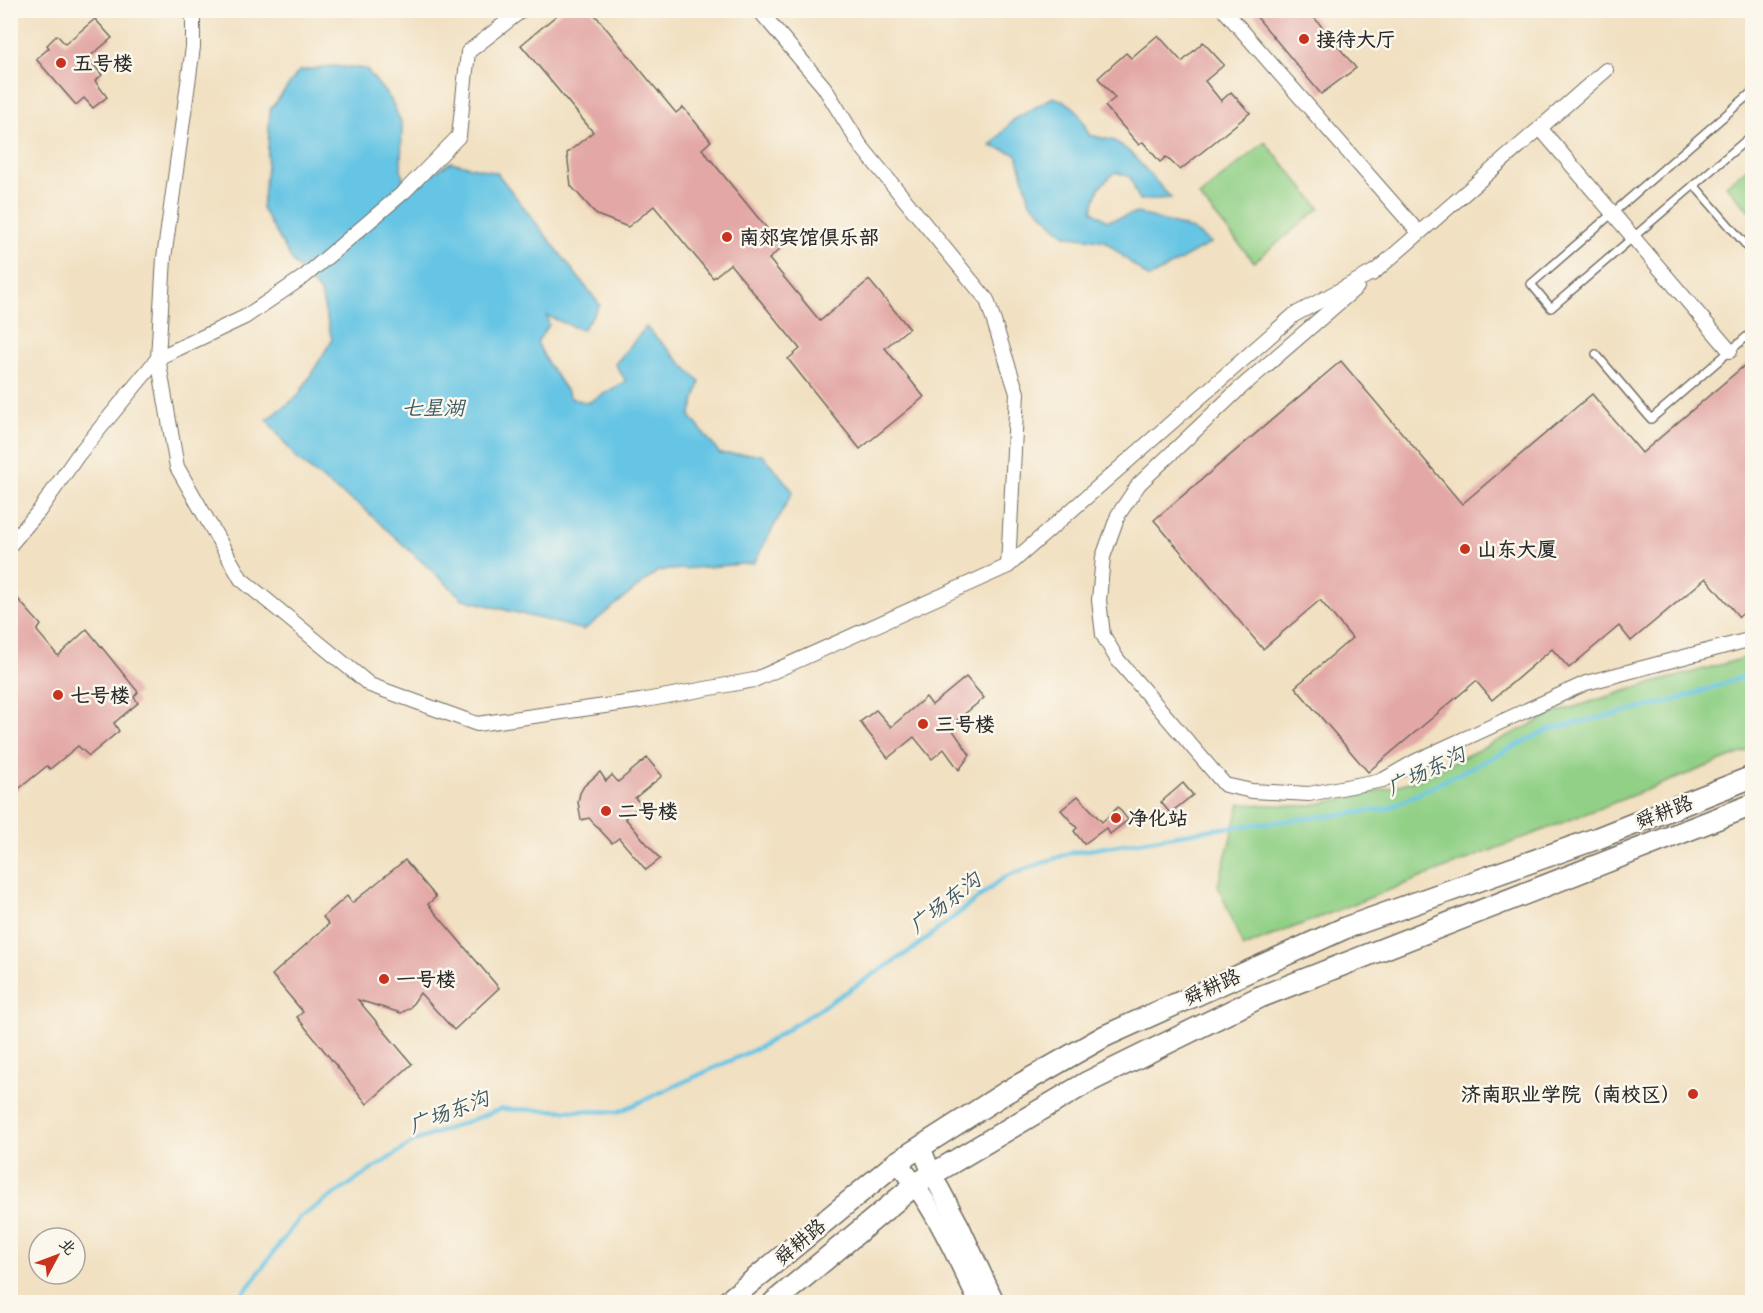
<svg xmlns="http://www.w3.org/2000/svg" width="1763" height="1313" viewBox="0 0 1763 1313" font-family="'Comic Neue','LXGW WenKai TC',sans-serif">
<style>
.green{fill:#91d086;stroke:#5e7e58;stroke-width:1.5}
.water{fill:#66c5e4;stroke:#487888;stroke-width:1.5}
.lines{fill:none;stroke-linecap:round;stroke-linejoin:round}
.stream{stroke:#66c5e4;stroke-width:4.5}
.building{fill:#e3a8a6}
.service-casing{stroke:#706a60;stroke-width:10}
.minor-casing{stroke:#706a60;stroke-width:16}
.secondary-casing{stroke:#706a60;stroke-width:21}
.primary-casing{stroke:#706a60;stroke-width:24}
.service{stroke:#fff;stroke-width:7}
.minor{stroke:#fff;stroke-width:14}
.secondary{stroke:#fff;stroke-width:18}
.primary{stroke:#fff;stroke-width:21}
.poi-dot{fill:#c8321e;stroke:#fbf7ec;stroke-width:2}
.labels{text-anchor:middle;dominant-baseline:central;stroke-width:5;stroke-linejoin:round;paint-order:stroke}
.poi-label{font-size:20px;font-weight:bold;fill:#2b2b2b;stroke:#fbf7ec;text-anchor:start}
.street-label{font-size:20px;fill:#2b2b2b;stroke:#fbf7ec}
.water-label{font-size:21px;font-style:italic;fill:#3d5962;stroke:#fbf7ec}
</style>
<rect width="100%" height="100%" fill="#fbf7ec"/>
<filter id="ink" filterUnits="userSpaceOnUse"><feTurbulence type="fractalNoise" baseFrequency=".0167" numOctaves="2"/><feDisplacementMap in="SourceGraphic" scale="12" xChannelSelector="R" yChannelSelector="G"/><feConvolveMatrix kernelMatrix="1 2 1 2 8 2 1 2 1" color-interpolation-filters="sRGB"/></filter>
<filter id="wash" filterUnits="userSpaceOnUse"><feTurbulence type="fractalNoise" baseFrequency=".008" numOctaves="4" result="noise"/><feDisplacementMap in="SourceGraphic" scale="24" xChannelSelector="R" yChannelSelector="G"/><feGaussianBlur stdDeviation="1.35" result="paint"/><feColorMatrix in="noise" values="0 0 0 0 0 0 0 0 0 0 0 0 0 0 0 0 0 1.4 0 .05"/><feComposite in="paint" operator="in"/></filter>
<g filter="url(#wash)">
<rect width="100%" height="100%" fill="#f1e0c1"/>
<g class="green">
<path d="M1265 142 1320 208 1254 262 1199 196Z"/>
<path d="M1752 164V214L1726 185Z"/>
<path d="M1752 656V749L1243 947 1218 885 1240 804 1307 806 1367 794 1416 780 1555 713 1635 688Z"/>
</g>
<g class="water">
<path d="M332 66 366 69 391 100 402 124 401 168 405 190 451 162 497 173 600 305 582 330 547 316 549 325 537 342 547 362 571 398 588 403 626 381 615 364 646 327 700 382 690 416 720 454H762L793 491 754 563 658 571 584 630 463 599 362 507 333 488 296 458 267 420 298 396 332 340 321 294 293 262 262 208 267 166 270 110 299 71Z"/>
<path d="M1053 97C1078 105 1079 113 1089 135L1115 141 1131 153 1171 198 1139 200 1130 177 1115 172 1099 188 1092 210 1107 221 1137 213 1191 229 1211 243 1149 278 1105 241 1065 235 1030 202 1017 154 991 146 1013 120Z"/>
</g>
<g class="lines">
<path class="stream" d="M237 1302 299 1218 415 1141 501 1109 618 1112 760 1047 913 949 1006 876 1070 853 1215 829 1387 809 1550 729 1673 701 1752 674"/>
</g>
<g id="blocks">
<g class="building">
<path d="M563 10H591L676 113 683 107 711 141 702 149 782 247 769 259 820 321 869 280 909 328 885 348 924 397 860 449 788 359 800 349 730 264 713 278 654 206 628 227 597 215 571 186 567 153 593 132 521 45Z"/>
<path d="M1251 10H1308L1356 68 1321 94Z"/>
<path d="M95 19 112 38 88 58 102 75 95 81 107 97 93 108 84 98 76 105 36 59 49 48 47 45 57 35 65 44Z"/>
<path d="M1158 35 1182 62 1203 42 1224 65 1205 81 1221 101 1231 92 1250 113 1180 170 1166 157 1160 162 1143 142 1139 145 1105 106 1115 98 1098 78 1126 53 1131 58Z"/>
<path d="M1752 359V605L1739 617 1706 578 1631 641 1619 626 1569 668 1552 649 1492 700 1476 681 1368 772 1295 687 1352 638 1320 600 1263 649 1154 520 1341 361 1462 504 1592 394 1642 453Z"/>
<path d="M10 590 41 625 37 631 58 656 87 629 138 692 134 697 138 703 114 723 119 731 89 756 78 746 50 769 47 766 10 796Z"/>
<path d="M966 677 984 698 950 726 970 755 959 770 944 749 932 759 914 737 888 758 860 722 876 710 891 727 926 697 932 705Z"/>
<path d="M647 758 662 776 635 798 641 804 625 818 660 859 646 870 619 838 612 843 589 818 581 820 578 802 580 793 584 786 600 772 606 781 612 775 618 782Z"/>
<path d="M1183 783 1193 795 1170 813 1161 802Z"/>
<path d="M1078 796 1102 822 1118 807 1128 820 1110 834 1106 828 1084 844 1074 831 1077 828 1061 810Z"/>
<path d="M405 860 436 897 428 904 499 988 454 1030 420 993 410 1008 401 1013 358 1000 412 1064 367 1104 297 1017 303 1012 272 975 329 924 323 917 347 896 352 903Z"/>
</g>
</g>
</g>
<g filter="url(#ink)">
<use href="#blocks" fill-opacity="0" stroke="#706a60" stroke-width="1.5"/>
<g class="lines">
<g class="service-casing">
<g id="service">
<path d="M1752 92 1531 284 1551 308 1752 135"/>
<path d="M1694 185 1752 252"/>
<path d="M1596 354 1651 419 1752 332"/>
</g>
</g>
<g class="minor-casing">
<g id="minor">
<path d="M193 10V47L164 258 158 358 177 467 241 579 370 685 477 724 640 701 754 680 1008 566 1294 315 1377 270"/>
<path d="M759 10 824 87 860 145 987 300 1017 393 1008 566"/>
<path d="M1224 10 1419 233"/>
<path d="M1606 70 1540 128 1730 351"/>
<path d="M1372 274 1540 128"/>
<path d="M1357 287 1238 390 1139 484 1118 515 1103 557 1099 600 1103 635 1117 659 1225 785 1252 791 1309 794 1383 780 1416 761 1586 683 1752 639"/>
<path d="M10 545 39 511 78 455 158 358 245 317 305 276 405 191 459 136 468 52 522 10"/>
</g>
</g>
<g class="secondary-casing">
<g id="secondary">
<path d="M921 1147 932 1174 960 1226 995 1302"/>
<path d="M897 1162C932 1202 955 1254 978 1302"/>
</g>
</g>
<g class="primary-casing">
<g id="primary">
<path d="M727 1302 897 1162 1005 1093 1105 1036 1345 928 1598 838 1752 777"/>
<path d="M774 1302 916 1184 1086 1083 1260 997 1752 805"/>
</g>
</g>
<use href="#service" class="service"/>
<use href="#minor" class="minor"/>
<use href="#secondary" class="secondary"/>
<use href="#primary" class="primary"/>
</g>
</g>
<g class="poi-dot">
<circle cx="1304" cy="39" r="6"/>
<circle cx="61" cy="63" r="6"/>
<circle cx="727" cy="237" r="6"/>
<circle cx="1465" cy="549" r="6"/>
<circle cx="58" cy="695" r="6"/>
<circle cx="923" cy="724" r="6"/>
<circle cx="606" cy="811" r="6"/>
<circle cx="1116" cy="818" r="6"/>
<circle cx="384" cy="979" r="6"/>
<circle cx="1693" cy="1094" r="6"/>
</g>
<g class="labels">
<g class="poi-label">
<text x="1316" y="39">接待大厅</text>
<text x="73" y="63">五号楼</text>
<text x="739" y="237">南郊宾馆俱乐部</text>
<text x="1477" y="549">山东大厦</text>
<text x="70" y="695">七号楼</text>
<text x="935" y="724">三号楼</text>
<text x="618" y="811">二号楼</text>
<text x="1128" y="818">净化站</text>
<text x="396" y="979">一号楼</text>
<text x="1681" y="1094" text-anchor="end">济南职业学院（南校区）</text>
</g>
<g class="street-label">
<text transform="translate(1664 812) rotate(-21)">舜耕路</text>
<text transform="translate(1212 987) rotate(-24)">舜耕路</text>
<text transform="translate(800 1242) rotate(-40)">舜耕路</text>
</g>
<g class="water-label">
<text x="433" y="408">七星湖</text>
<text transform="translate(1426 771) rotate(-26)">广场东沟</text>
<text transform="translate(945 903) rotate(-38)">广场东沟</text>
<text transform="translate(449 1112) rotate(-21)">广场东沟</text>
</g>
</g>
<rect width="1763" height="1313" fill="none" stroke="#fbf7ec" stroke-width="36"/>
<g transform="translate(57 1256) rotate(49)"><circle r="28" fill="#fbf7ec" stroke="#a8a59f" stroke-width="1.5"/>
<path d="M0-4.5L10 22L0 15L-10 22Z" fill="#c8321e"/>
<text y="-9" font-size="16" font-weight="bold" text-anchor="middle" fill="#2b2b2b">北</text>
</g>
</svg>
